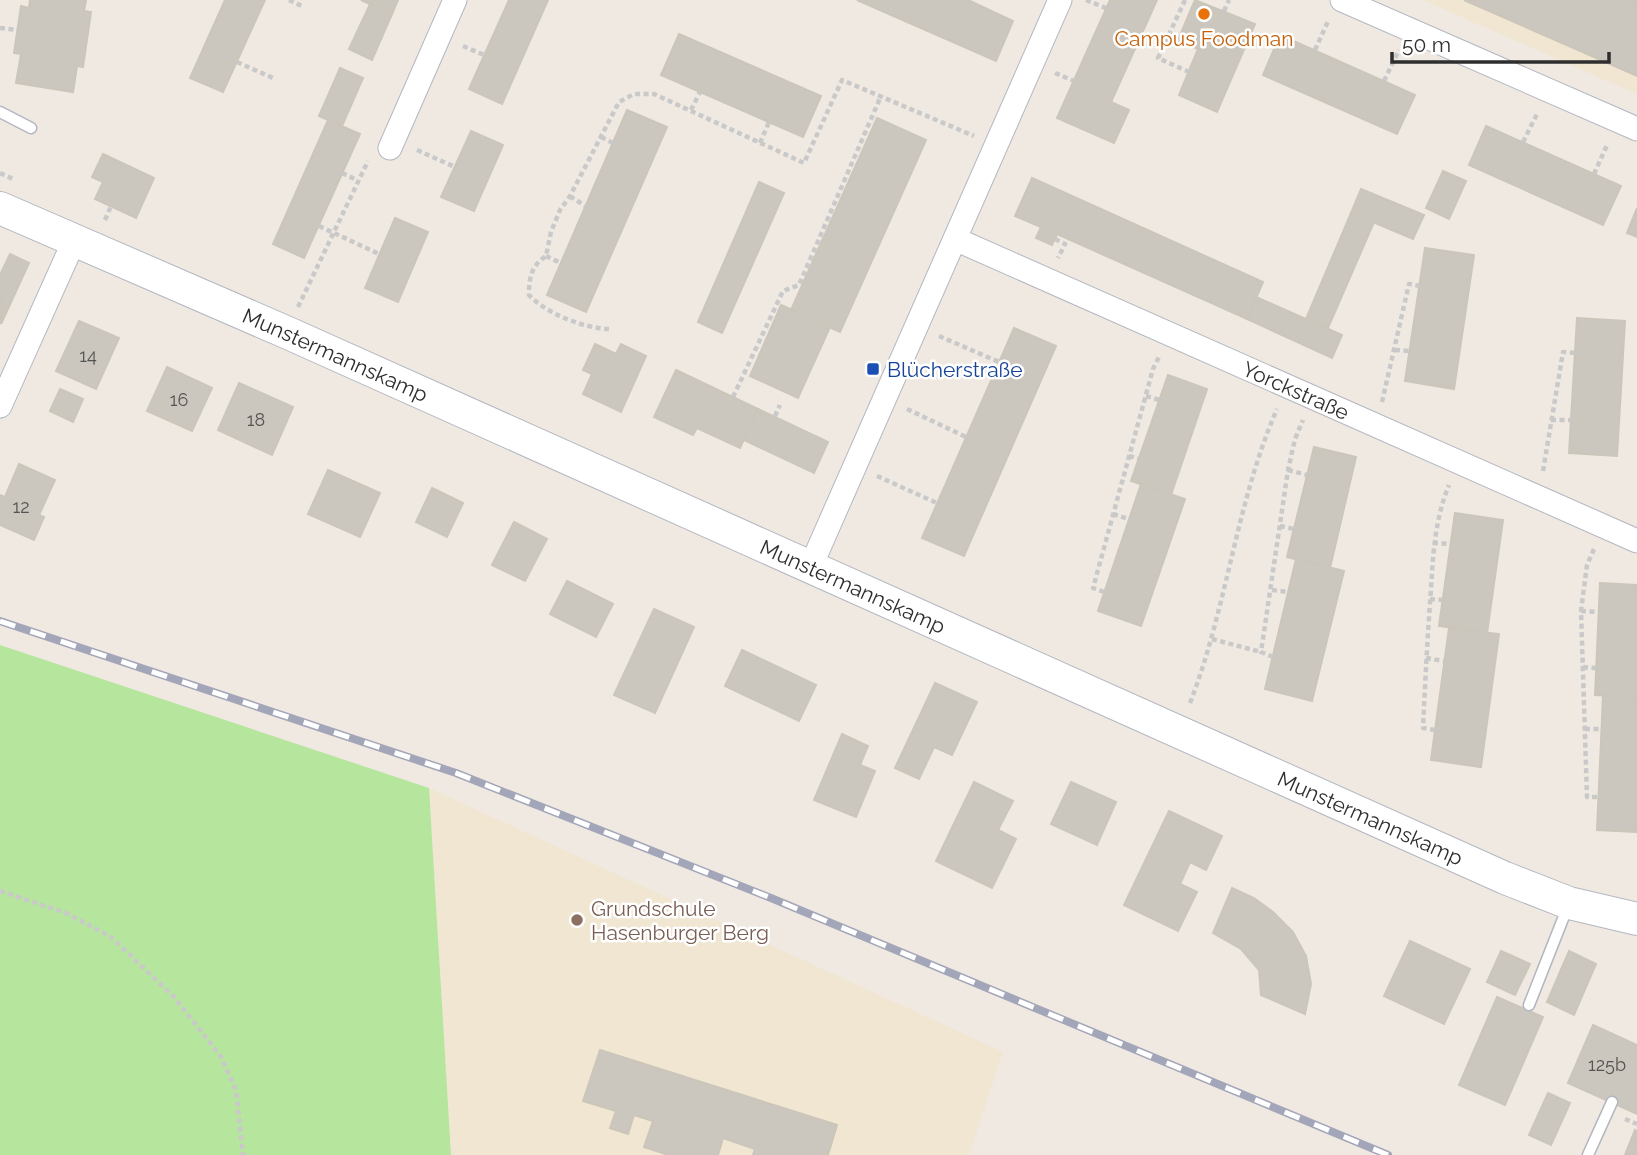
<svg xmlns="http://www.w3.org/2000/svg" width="1637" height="1155" viewBox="0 0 1637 1155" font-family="Raleway,sans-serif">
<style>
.education{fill:#f0e6d1}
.green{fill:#b6e59e}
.building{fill:#cbc7bf;stroke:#cbc5ba;stroke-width:2}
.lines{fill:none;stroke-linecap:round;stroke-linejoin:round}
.lane-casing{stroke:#b4b7c1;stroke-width:13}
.street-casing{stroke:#b4b7c1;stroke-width:25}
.secondary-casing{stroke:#b4b7c1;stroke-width:34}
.path{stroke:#c9c9c9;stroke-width:4.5;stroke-dasharray:5 3.5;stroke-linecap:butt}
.lane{stroke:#fff;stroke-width:10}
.street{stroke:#fff;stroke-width:23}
.secondary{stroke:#fff;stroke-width:32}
.rail-casing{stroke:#a3a6b8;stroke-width:8}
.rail{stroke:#fff;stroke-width:5;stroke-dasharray:16;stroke-linecap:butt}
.food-dot{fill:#e8710a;stroke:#fff;stroke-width:2.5}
.transit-dot{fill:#1a4fb4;stroke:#fff;stroke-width:2.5}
.education-dot{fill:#8d6e63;stroke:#fff;stroke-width:2.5}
.labels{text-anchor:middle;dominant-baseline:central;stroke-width:5;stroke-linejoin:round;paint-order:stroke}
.number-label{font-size:18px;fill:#555452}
.food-label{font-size:21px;fill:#c56008;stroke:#fff}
.street-label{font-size:21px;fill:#2e2e2e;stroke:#fff}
.transit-label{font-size:21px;fill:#164399;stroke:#fff;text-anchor:start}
.education-label{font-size:21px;fill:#785e54;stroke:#fff;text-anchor:start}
</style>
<rect width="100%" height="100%" fill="#efe9e1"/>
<g class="education">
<path d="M1423 0H1637V94Z"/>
<path d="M429 788 1003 1052 969 1155H451Z"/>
</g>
<path class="green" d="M0 645 429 788 451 1155H0Z"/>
<g class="building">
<path d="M30 0H86L84 11 91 12 83 67 77 66 73 92 16 83 21 54 14 53 21 6 29 8Z"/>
<path d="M225 0H265L223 92 190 78Z"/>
<path d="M361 0H398L392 14Z"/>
<path d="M509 0H548L502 104 469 89Z"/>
<path d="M857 0H968L1013 21 996 61Z"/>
<path d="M1110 0H1157L1111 102 1129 110 1114 143 1057 118Z"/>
<path d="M1195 0 1255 24 1217 112 1179 95 1198 49 1178 40Z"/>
<path d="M1464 0H1637V76Z"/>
<path d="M370 4 392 14 372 60 349 49Z"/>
<path d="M679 34 821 96 803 137 661 75Z"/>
<path d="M1280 35 1415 95 1397 134 1263 75Z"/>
<path d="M340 68 363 78 342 126 319 116Z"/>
<path d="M627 110 667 127 586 312 547 295Z"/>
<path d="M877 118 926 140 840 332 791 310Z"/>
<path d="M328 120 360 134 304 258 273 244Z"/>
<path d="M1486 126 1621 186 1603 225 1469 165Z"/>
<path d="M471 131 503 145 474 211 441 197Z"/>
<path d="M103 154 154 178 136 218 95 199 103 182 92 177Z"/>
<path d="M1443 171 1466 181 1449 219 1426 208Z"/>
<path d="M1032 178 1263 282 1247 319 1057 234 1052 245 1036 238 1041 227 1015 216Z"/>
<path d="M759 182 784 193 722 333 698 322Z"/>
<path d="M1361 189 1424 215 1413 239 1351 213Z"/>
<path d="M1637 208V237L1627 233Z"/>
<path d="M1351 213 1374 222 1328 328 1306 319Z"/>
<path d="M395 218 428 232 398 302 365 288Z"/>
<path d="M1425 248 1474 255 1454 389 1405 381Z"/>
<path d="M10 254 29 263 1 324 0 275Z"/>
<path d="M1256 297 1342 335 1332 358 1247 319Z"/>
<path d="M781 305 830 327 798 398 750 376Z"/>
<path d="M1577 318 1625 321 1617 456 1569 453Z"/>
<path d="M79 321 119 338 96 389 56 371Z"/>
<path d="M1014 328 1056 346 964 556 922 538Z"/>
<path d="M595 344 616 354 621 344 646 356 621 412 583 394 592 374 583 370Z"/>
<path d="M167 367 212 388 192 431 147 411Z"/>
<path d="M676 370 758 409 740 448 697 428 693 435 654 417Z"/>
<path d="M1168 375 1207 389 1171 495 1131 481Z"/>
<path d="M239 383 293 407 272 455 218 430Z"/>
<path d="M60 389 83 399 73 422 50 411Z"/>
<path d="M758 409 828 442 814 473 744 440Z"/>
<path d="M1314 447 1356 457 1330 568 1287 557Z"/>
<path d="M19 464 55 480 39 515 44 517 34 540 0 525V495L5 497Z"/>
<path d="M328 470 380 493 360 537 308 514Z"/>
<path d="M1141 484 1185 499 1141 626 1098 611Z"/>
<path d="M432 488 463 503 447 537 416 522Z"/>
<path d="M1455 513 1503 520 1487 633 1439 626Z"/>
<path d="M514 522 547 539 525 581 492 565Z"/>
<path d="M1296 559 1344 571 1312 701 1265 689Z"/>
<path d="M567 581 613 604 596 637 550 614Z"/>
<path d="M1600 583 1637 585V697L1595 695Z"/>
<path d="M654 609 694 627 655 713 614 695Z"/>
<path d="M1449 628 1499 634 1481 767 1431 760Z"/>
<path d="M742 650 816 685 799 721 725 686Z"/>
<path d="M935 683 977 702 952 755 934 747 919 779 895 768Z"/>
<path d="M1603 696 1637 697V832L1597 830Z"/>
<path d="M842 734 868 746 860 765 875 771 856 817 814 800Z"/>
<path d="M974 782 1013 801 998 830 1016 839 992 888 936 861Z"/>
<path d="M1071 782 1116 802 1097 845 1051 824Z"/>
<path d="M1169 811 1222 836 1206 870 1190 862 1180 884 1197 892 1178 931 1124 905Z"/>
<path d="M1232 888 1254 898 1273 912 1293 932 1306 956 1311 984 1305 1014 1261 995 1259 970 1241 949 1213 933Z"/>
<path d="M1410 941 1470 969 1444 1024 1384 996Z"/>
<path d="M1501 951 1530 964 1515 995 1487 982Z"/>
<path d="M1569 951 1596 964 1574 1015 1547 1002Z"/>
<path d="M1497 997 1543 1017 1505 1105 1459 1085Z"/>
<path d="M1593 1025 1637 1045V1114L1568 1083Z"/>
<path d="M600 1050 837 1125 828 1155H753L755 1149 723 1138 718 1155H669L644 1147 653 1121 634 1115 628 1134 610 1128 616 1111 583 1101Z"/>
<path d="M1548 1093 1570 1103 1551 1145 1529 1135Z"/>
<path d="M1635 1130 1637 1131V1155H1625Z"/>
</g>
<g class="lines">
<g class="lane-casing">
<g id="lane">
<path d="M0 112 31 128"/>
<path d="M1529 1005 1568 906"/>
<path d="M1588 1155 1612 1102"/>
</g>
</g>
<g class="street-casing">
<g id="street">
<path d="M1342 0 1637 129"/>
<path d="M390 148 455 0"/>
<path id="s1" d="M955 239 1637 541"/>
<path d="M0 406 74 241"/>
<path d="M810 568 1060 0"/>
</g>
</g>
<g class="secondary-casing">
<g id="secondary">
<path id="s2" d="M0 208 288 333 1505 878 1569 903 1637 919"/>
</g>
</g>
<g class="path">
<path d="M289 0 304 7"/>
<path d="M1086 0 1106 8"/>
<path d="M1185 0 1158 58 1189 72"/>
<path d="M1224 11 1229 0"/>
<path d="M0 28 17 30"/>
<path d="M463 46 484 55"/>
<path d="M1315 50 1329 19"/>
<path d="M237 62 273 78"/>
<path d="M1055 73 1074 81"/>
<path d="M1384 81 1399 50"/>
<path d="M691 110 700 92"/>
<path d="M601 137 613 143"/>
<path d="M1523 142 1538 112"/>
<path d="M760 143 769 122"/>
<path d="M417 150 455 167"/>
<path d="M0 173 13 179"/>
<path d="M342 173 357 180"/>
<path d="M1594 174 1608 143"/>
<path d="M570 196 585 206"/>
<path d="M105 220 111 206"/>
<path d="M319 226 379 254"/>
<path d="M1055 239 1065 244 1058 258"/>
<path d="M546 256 561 263"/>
<path d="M298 307 368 161"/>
<path d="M609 329C583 328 547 314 529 295 529 278 531 266 546 256L551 232 560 210 570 196 619 102 634 94H654L804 163 842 80 974 136"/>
<path d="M939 336 999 362"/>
<path d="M1395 350 1410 351"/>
<path d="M1146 396 1159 400"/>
<path d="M733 397 783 291 799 285 881 96"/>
<path d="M1382 402 1409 284 1420 286"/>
<path d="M907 409 966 437"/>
<path d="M775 416 780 405"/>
<path d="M1551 420H1571"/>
<path d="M1129 456 1139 459"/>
<path d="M1288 470 1307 475"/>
<path d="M1543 471 1563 352 1575 353"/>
<path d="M877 476 937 503"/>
<path d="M1113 514 1129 519"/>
<path d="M1280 526 1294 529"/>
<path d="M1433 543 1450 544"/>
<path d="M1594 549 1587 565 1581 611 1587 797H1598"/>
<path d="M1272 590 1288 592"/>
<path d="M1104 592 1093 588 1153 369 1159 357"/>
<path d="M1430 599 1443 600"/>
<path d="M1581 611 1598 612"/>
<path d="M1212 639 1261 652"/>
<path d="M1273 657 1261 652 1288 470 1295 439 1303 420"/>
<path d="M1426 658 1444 661"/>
<path d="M1583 667 1596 668"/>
<path d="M1190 703C1227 608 1236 503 1277 409"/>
<path d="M1585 729H1601"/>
<path d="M1435 730 1423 728C1425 686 1427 645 1430 603 1433 562 1433 524 1449 485"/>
<path d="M0 891 66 913 111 937 174 997 221 1057 236 1090 243 1155"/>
<path d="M1625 1119 1637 1124"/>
</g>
<use href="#lane" class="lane"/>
<use href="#street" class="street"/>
<use href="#secondary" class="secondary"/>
<g class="rail-casing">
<path id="rail" d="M0 621 456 773 771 898 1388 1155"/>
</g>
<use href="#rail" class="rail"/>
</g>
<circle class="food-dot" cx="1204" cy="14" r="7"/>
<rect class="transit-dot" x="866" y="362" width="14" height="14" rx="3.5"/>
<circle class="education-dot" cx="577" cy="920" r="7"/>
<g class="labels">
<g class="number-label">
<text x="88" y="355">14</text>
<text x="179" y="399">16</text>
<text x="256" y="419">18</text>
<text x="21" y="506">12</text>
<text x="1607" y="1064">125b</text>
</g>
<g class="food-label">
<text x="1204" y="38">Campus Foodman</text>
</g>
<g class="street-label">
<text stroke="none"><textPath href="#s2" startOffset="366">Munstermannskamp</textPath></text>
<text stroke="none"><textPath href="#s1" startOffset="373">Yorckstraße</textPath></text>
<text stroke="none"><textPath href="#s2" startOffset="933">Munstermannskamp</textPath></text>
<text stroke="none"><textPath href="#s2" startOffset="1500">Munstermannskamp</textPath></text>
</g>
<g class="transit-label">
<text x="887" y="369">Blücherstraße</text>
</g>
<g class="education-label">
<text x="591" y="908">Grundschule<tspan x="591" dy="24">Hasenburger Berg</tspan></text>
</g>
</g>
<path d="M1392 52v10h217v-10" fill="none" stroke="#2e2e2e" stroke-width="3.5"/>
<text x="1402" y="52" font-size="21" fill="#2e2e2e" stroke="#ffffff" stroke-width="5" paint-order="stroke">50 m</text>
</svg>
